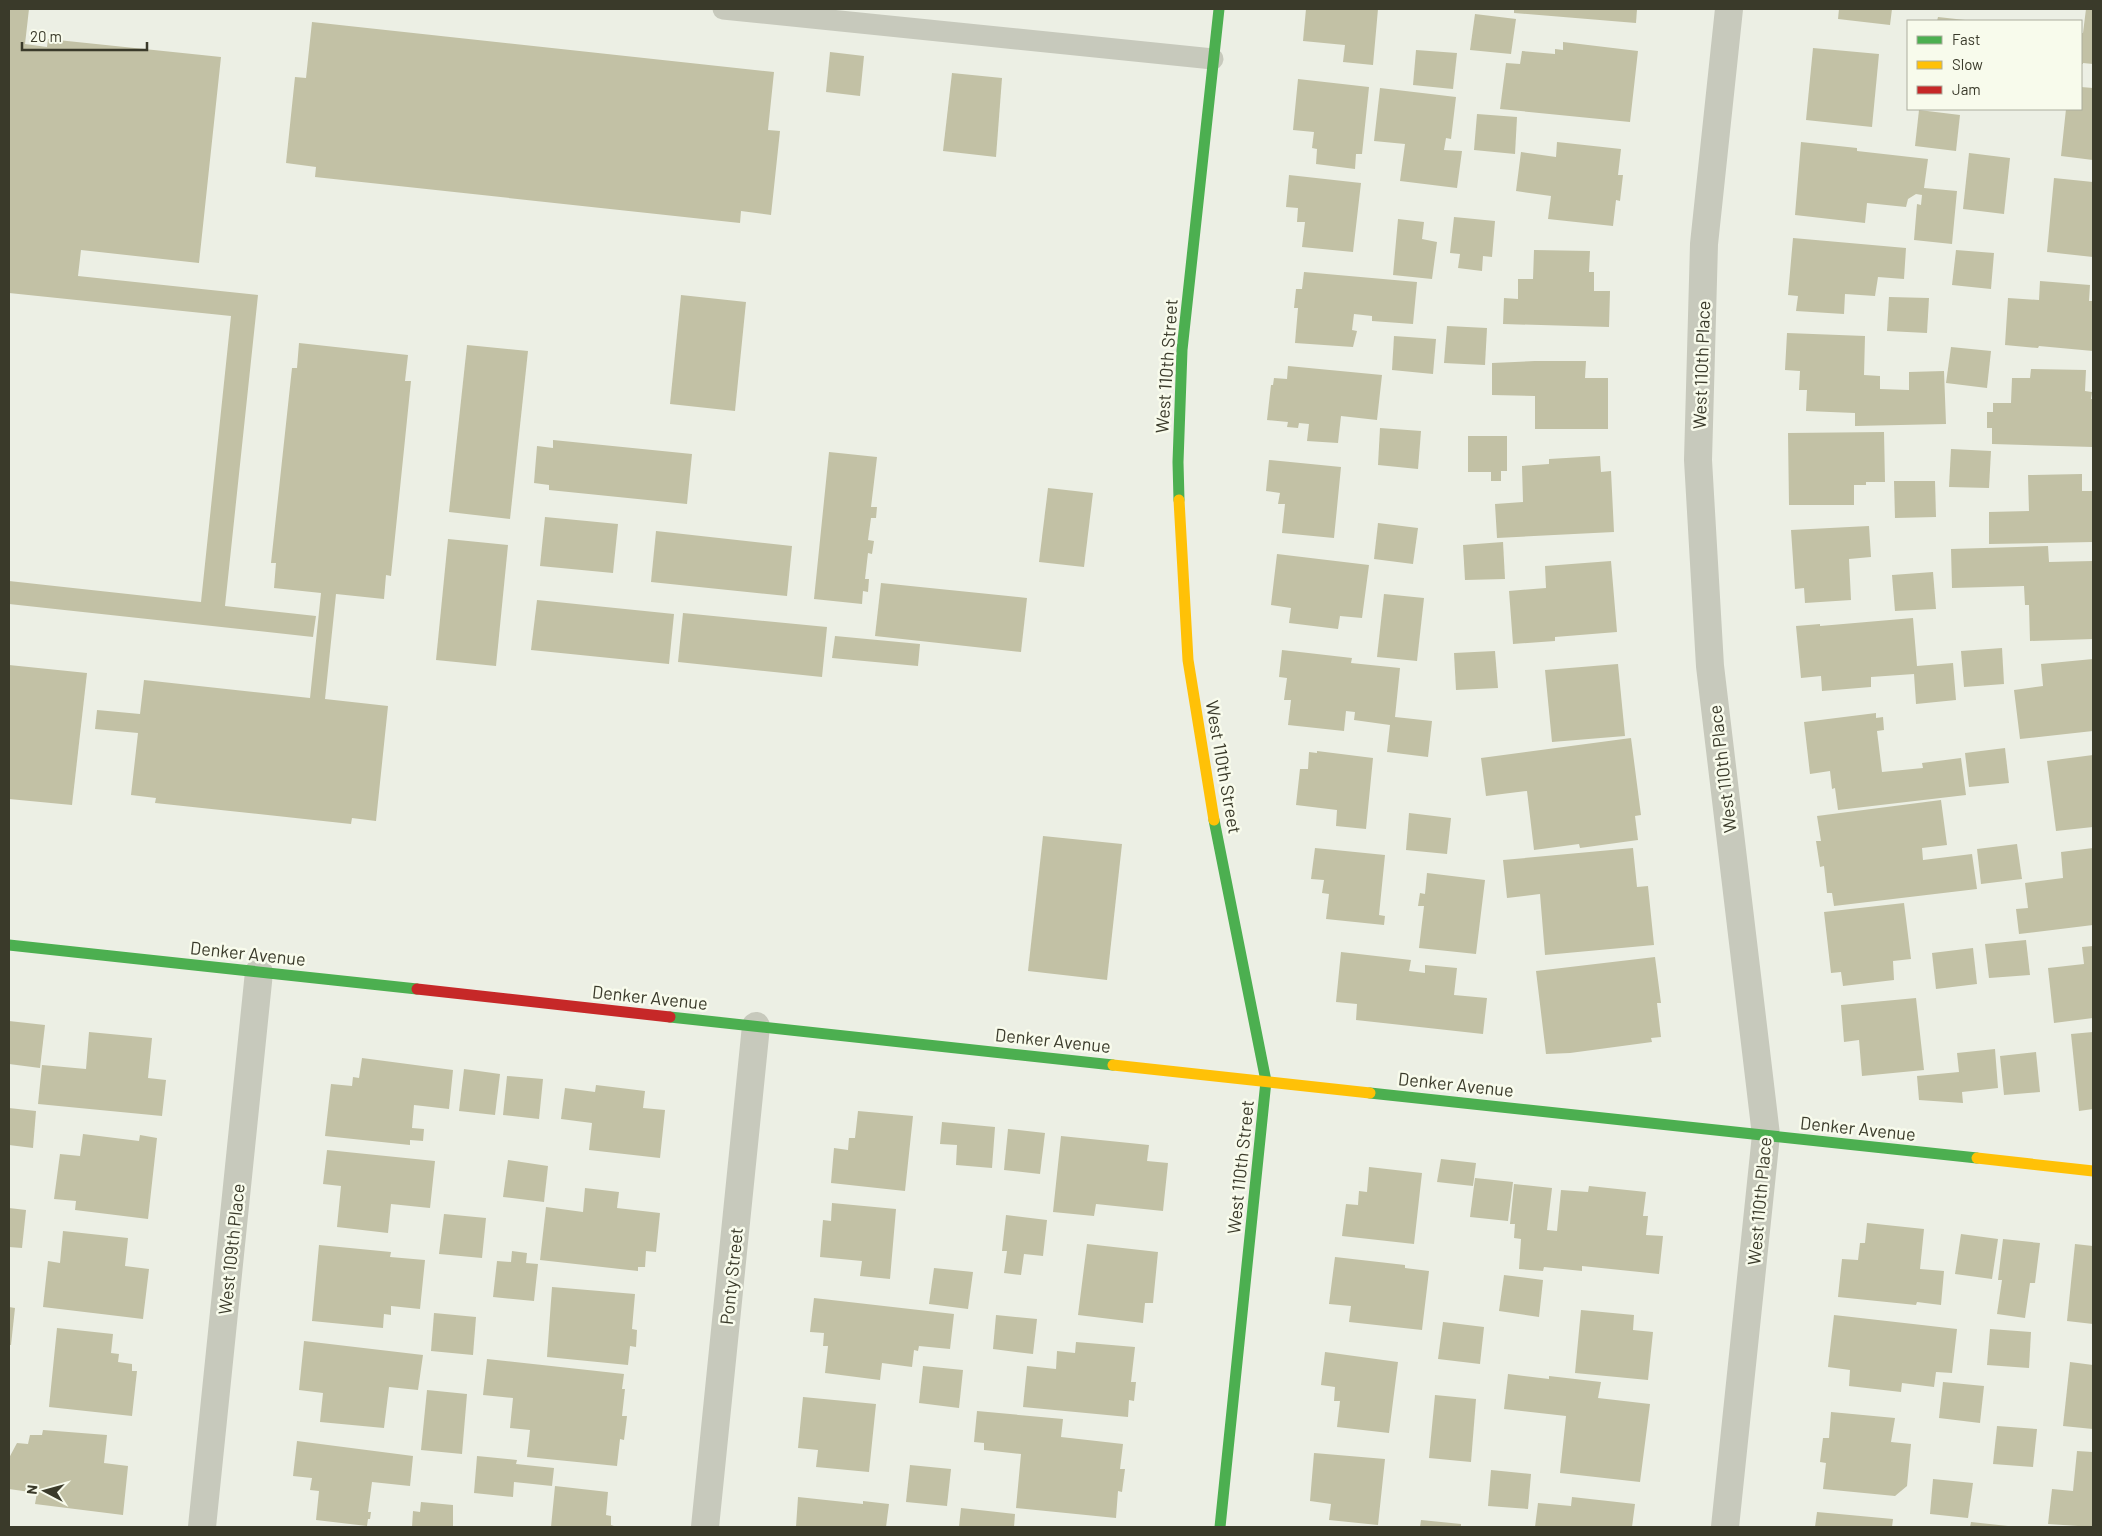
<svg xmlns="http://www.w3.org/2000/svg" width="2102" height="1536" viewBox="0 0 2102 1536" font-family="Barlow,sans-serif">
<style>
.building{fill:#c2c1a5}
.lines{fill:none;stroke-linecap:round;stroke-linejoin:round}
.lane{stroke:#c7c9bc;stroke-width:21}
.street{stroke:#c7c9bc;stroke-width:28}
.fast{stroke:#4caf50;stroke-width:11}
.slow{stroke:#ffc107;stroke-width:11}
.jam{stroke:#c62828;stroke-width:11}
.labels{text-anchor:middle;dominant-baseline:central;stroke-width:5;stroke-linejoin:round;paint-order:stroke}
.street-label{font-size:18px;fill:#3a3a2a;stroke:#f8fbec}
</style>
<rect width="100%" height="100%" fill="#ecefe4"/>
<g class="building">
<path d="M9 9H29L25 44 47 47 48 39 221 57 199 263 81 250 78 276 258 295 225 606 316 616 313 637 9 604V581L201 602 231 316 9 293Z"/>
<path d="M1306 9H1378L1373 65 1343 62 1345 45 1303 41Z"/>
<path d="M1514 9H1637L1636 23 1514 13Z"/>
<path d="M1839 9H1892L1890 25 1838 19Z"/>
<path d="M2086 9H2093V64L2083 63V64H2081V33H2083Z"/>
<path d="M1475 14 1516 19 1511 54 1470 50Z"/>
<path d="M1938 17 1965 20V21H1937Z"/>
<path d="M312 22 774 72 768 130 780 131 771 215 741 211 740 223 315 177 316 167 286 163 295 77 306 78Z"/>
<path d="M1563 42 1638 51 1630 122 1500 109 1506 63 1520 64 1522 51 1555 54V49L1563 50Z"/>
<path d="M1813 48 1879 54 1872 127 1806 120Z"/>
<path d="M1416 50 1457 53 1453 89 1413 85Z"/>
<path d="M830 52 864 56 860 96 826 92Z"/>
<path d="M952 73 1002 78 996 157 943 151Z"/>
<path d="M1298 79 1369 87 1362 154H1356L1355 169 1316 164 1317 149 1312 148 1314 132 1293 130Z"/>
<path d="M2081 87 2093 88V160L2061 156 2066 109H2081Z"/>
<path d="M1380 88 1456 97 1451 139 1446 138 1444 150 1462 151 1457 188 1400 181 1405 144 1374 141Z"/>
<path d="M1919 110 1960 115 1956 151 1915 146Z"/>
<path d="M1477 114 1517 117 1515 154 1474 150Z"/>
<path d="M1557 142 1621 149 1618 175H1623L1620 201 1616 200 1613 226 1548 219 1551 196 1516 191 1521 152 1556 157Z"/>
<path d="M1801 142 1857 148V151L1928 159 1924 188 1957 191 1952 244 1914 240 1917 204 1921 205 1922 195 1916 194 1908 199 1906 207 1867 203 1865 223 1795 215Z"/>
<path d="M1969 153 2010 158 2004 214 1963 209Z"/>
<path d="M1289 175 1361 183 1353 252 1302 247 1305 222H1297L1298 208 1286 207Z"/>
<path d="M2054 178 2093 182V257L2047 252Z"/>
<path d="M1454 217 1495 221 1492 257 1483 256 1482 271 1458 268 1460 254 1450 253Z"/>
<path d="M1398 219 1424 222 1422 239 1437 242 1432 279 1393 275Z"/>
<path d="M1793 238 1906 248 1904 279 1878 277 1875 296 1845 294 1844 314 1796 311 1798 296 1788 295Z"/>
<path d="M1534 250 1590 251 1589 272H1594V291H1610L1609 327 1503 324 1504 298 1518 299V279H1533Z"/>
<path d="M1956 250 1994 253 1991 289 1952 285Z"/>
<path d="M1304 272 1417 282 1413 324 1372 321V316L1354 314 1352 330 1357 331 1353 347 1295 343 1298 308H1294L1296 289H1302Z"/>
<path d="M2040 281 2090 285 2089 301H2093V351L2039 346 2038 348 2005 345 2008 298 2039 300Z"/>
<path d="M681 295 746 302 735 411 670 404Z"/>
<path d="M1889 297 1929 298 1927 333 1887 331Z"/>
<path d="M1447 326 1487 328 1485 365 1444 363Z"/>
<path d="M1787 333 1865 336 1864 375 1880 376V389L1909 390V372L1944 371 1946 424 1855 426V413L1806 411 1807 390H1799L1800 371 1785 370Z"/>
<path d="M1394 336 1436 339 1433 374 1392 370Z"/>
<path d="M299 343 408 355 405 381H411L391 576 386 575 384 599 336 594 325 699 388 706 376 821 352 818 351 824 155 803 156 798 131 795 138 733 95 729 97 710 140 714 144 680 310 698 321 593 274 588 276 563H271L292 368H297Z"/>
<path d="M467 345 528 351 510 519 449 512Z"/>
<path d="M1951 347 1991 351 1987 388 1946 383Z"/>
<path d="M1535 361H1586L1585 378H1608V429H1535V396L1492 395V363Z"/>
<path d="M1288 366 1382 375 1377 420 1341 416 1338 443 1307 441 1309 424 1299 423 1298 428 1287 427 1288 422 1267 420 1271 385H1273L1274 378 1287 379Z"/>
<path d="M2031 369 2086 370 2085 391 2092 392 2091 399H2093V447L1992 444V428H1987V412H1993V403H2011L2012 378H2030Z"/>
<path d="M1380 428 1421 431 1418 469 1378 465Z"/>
<path d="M1884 432 1885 482H1866V485H1854V505H1789L1788 433Z"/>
<path d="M1468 436H1507V471H1501V481H1491V472H1468Z"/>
<path d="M553 440 692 454 687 504 549 490V485L534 483 537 446 553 448Z"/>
<path d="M1951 449 1991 451 1989 488 1949 487Z"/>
<path d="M829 452 877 457 871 507H877L876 518H871L868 540 874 541 872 554 868 553 865 579H869L868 592 863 591 862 604 814 599Z"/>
<path d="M1600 456 1601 472 1611 471 1614 532 1497 538 1495 504 1523 502 1522 466 1549 464V459Z"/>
<path d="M1269 460 1341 467 1334 538 1282 533 1285 504H1278L1280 493 1266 491Z"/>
<path d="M2082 474V491H2093V542L1989 544V512L2029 511 2028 475Z"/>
<path d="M1894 481H1935L1936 517 1895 518Z"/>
<path d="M1048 488 1093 493 1084 567 1039 562Z"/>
<path d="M545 517 618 524 613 573 540 566Z"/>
<path d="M1378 523 1418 528 1413 564 1374 559Z"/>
<path d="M1869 526 1871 557 1849 559 1851 600 1805 603 1804 588 1795 589 1791 530Z"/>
<path d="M656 531 792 546 787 596 651 582Z"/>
<path d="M448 539 508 545 496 666 436 660Z"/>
<path d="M1503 542 1505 579 1465 580 1463 545Z"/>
<path d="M2048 546 2049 562 2093 561V639L2030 641 2029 605H2025L2024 586 1952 588 1951 549Z"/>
<path d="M1277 554 1369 565 1362 618 1340 616 1338 629 1289 623 1291 608 1271 605Z"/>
<path d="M1611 561 1617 632 1555 637V641L1513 644 1509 591 1546 588 1545 566Z"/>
<path d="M1933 572 1936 609 1895 611 1892 575Z"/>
<path d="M881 583 1027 598 1021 652 875 636Z"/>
<path d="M1384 594 1424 598 1417 661 1377 657Z"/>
<path d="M537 600 674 614 669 664 531 650Z"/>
<path d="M683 613 827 627 822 677 678 662Z"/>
<path d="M1913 618 1917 666 1953 663 1956 700 1916 704 1914 674 1871 677V687L1822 691 1821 676 1801 678 1796 626 1820 624V626Z"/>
<path d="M835 636 920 644 918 666 832 658Z"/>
<path d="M2002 648 2004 684 1964 687 1961 651Z"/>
<path d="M1282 650 1352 658 1351 663 1400 668 1395 717 1432 721 1428 757 1387 752 1390 725 1354 720 1355 712 1346 711 1344 731 1288 725 1291 700H1284L1287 678 1279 677Z"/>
<path d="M1495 651 1498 688 1456 690 1454 653Z"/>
<path d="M2093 659V731L2020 739 2014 690 2043 686 2041 664Z"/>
<path d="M1618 664 1625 736 1552 742 1545 670Z"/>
<path d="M9 665 87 673 72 805 9 799Z"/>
<path d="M1876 713V718L1883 717 1884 730 1877 731 1882 772 1923 768 1922 763 1961 758 1966 795 1838 810 1835 788 1832 789 1830 771 1810 774 1804 722Z"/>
<path d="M1631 738 1641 815 1635 816 1638 840 1580 848 1579 844 1534 850 1527 791 1486 796 1481 758Z"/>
<path d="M2005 748 2009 783 1969 787 1965 753Z"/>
<path d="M1317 751 1373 758 1366 829 1336 826 1337 810 1296 805 1300 769H1308L1309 752 1317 753Z"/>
<path d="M2093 755V827L2056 831 2047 761Z"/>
<path d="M1941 800 1947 845 1922 848 1923 860 1972 854 1977 889 1834 906 1832 893H1827L1824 866 1820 867 1816 841H1821L1817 816Z"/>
<path d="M1409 813 1451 818 1447 854 1406 850Z"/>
<path d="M1043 836 1122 844 1107 980 1028 971Z"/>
<path d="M2017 844 2022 879 1981 884 1977 849Z"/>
<path d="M1315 848 1385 855 1379 915 1385 916 1384 925 1326 919 1329 894 1322 893 1324 880 1311 879Z"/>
<path d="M1633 848 1637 887 1648 886 1654 945 1545 955 1540 894 1507 898 1503 860Z"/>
<path d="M2093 848V925L2019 934 2016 909 2028 908 2025 883 2063 878 2061 852Z"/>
<path d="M1427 873 1485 880 1476 954 1419 948 1424 906H1418L1420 893 1425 894Z"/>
<path d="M1904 903 1911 959 1893 961 1894 980 1843 986 1841 972 1831 973 1824 912Z"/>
<path d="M2026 940 2030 975 1989 978 1985 944Z"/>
<path d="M2093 946V1018L2054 1023 2048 968 2084 964 2082 947Z"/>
<path d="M1973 948 1977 984 1936 989 1932 953Z"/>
<path d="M1341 952 1411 960 1409 971 1425 973V965L1457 968 1454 995 1487 998 1483 1034 1356 1020 1357 1004 1336 1002Z"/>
<path d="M1655 957 1661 1003H1657L1661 1037 1651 1038 1652 1042 1570 1053 1546 1054 1536 971Z"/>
<path d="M1916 998 1924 1070 1862 1076 1859 1040 1844 1042 1841 1005Z"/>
<path d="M9 1021 45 1025 40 1068 9 1064Z"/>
<path d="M89 1032 152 1038 148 1078 166 1080 162 1116 38 1104 42 1065 86 1069Z"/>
<path d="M2093 1032V1109L2079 1111 2071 1034Z"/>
<path d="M1995 1049 1998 1088 1962 1092 1963 1103 1919 1100 1917 1076 1959 1072 1957 1053Z"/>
<path d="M2036 1052 2040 1092 2004 1095 2000 1056Z"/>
<path d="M362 1058 453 1070 449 1109 414 1105 412 1128 424 1129 423 1141 410 1140V1145L325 1136 331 1084 352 1086 353 1077 359 1078Z"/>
<path d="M464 1069 500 1074 495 1115 459 1111Z"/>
<path d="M507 1076 543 1079 539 1119 503 1115Z"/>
<path d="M596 1085 645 1091 643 1108 665 1110 660 1158 589 1150 592 1123 561 1119 565 1088 595 1092Z"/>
<path d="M9 1108 36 1111 33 1148 9 1145Z"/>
<path d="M858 1111 913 1116 905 1191 831 1183 834 1148 848 1150 849 1138H855Z"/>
<path d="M942 1122 995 1127 992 1168 956 1165 957 1145 940 1144Z"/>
<path d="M1008 1129 1045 1133 1040 1174 1004 1170Z"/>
<path d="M83 1134 139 1141 140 1135 157 1138 148 1219 75 1210 76 1201 54 1199 60 1154 80 1156Z"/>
<path d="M1061 1136 1149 1145 1147 1161 1168 1163 1163 1211 1096 1204 1094 1216 1053 1212Z"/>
<path d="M327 1150 435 1161 430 1208 391 1204 388 1233 337 1227 341 1186 323 1184Z"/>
<path d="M1441 1159 1476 1163 1473 1186 1437 1182Z"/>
<path d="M508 1160 548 1166 544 1202 503 1197Z"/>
<path d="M1369 1167 1422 1173 1414 1244 1342 1236 1346 1204 1358 1205 1359 1191 1367 1192Z"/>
<path d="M1475 1178 1513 1182 1508 1221 1470 1217Z"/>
<path d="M1514 1184 1552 1188 1547 1230 1557 1231 1561 1190 1588 1192 1589 1186 1646 1192 1643 1216H1648L1646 1235 1663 1236 1659 1274 1582 1266V1271L1544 1267 1543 1271 1519 1269 1521 1239 1514 1238 1515 1224H1510Z"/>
<path d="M585 1188 619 1192 617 1208 660 1213 656 1252 646 1251 645 1267H638V1271L540 1260 546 1207 583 1212Z"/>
<path d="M832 1203 896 1209 890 1279 860 1276 862 1261 820 1257 823 1220 831 1221Z"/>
<path d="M9 1208 26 1210 22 1248 9 1247Z"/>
<path d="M444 1214 486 1218 482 1258 439 1254Z"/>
<path d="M1006 1215 1047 1220 1043 1256 1024 1254 1021 1275 1004 1273 1007 1251H1002Z"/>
<path d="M1867 1223 1924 1229 1920 1269 1944 1271 1941 1305 1917 1302 1916 1305 1838 1297 1842 1259 1858 1260 1860 1243H1865Z"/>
<path d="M63 1231 128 1238 125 1266 149 1269 143 1319 43 1307 48 1261 60 1263Z"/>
<path d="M1961 1234 1998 1239 1992 1279 1955 1274Z"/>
<path d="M2003 1239 2040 1243 2035 1283H2030L2025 1318 1997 1314 2002 1280H1998Z"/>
<path d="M1087 1244 1158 1252 1153 1303H1145L1143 1323 1078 1315Z"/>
<path d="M2075 1244 2093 1246V1324L2067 1321Z"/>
<path d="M319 1245 391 1252 390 1257 425 1260 420 1309 391 1306V1315L384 1314 383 1328 312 1321Z"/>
<path d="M512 1251 527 1253 526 1263 538 1264 534 1301 493 1297 497 1261 511 1262Z"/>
<path d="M1335 1257 1405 1265V1268L1429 1271 1422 1330 1349 1322 1351 1306 1329 1304Z"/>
<path d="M934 1268 973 1272 968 1309 929 1304Z"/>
<path d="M1504 1275 1543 1280 1539 1317 1499 1311Z"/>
<path d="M552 1287 635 1294 632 1329 637 1330 636 1347 630 1346 628 1365 547 1357Z"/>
<path d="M814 1298 954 1314 950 1349 919 1346 918 1351 914 1350 912 1367 882 1363 880 1380 825 1373 828 1346H823L824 1333 810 1332Z"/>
<path d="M9 1307 15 1308 11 1345H9Z"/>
<path d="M1581 1310 1634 1315 1633 1330 1653 1332 1648 1380 1575 1373Z"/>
<path d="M434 1313 476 1317 473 1355 431 1351Z"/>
<path d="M996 1315 1037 1319 1033 1354 993 1349Z"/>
<path d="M1834 1315 1957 1329 1952 1373 1936 1372 1934 1387 1902 1383 1901 1392 1849 1386 1850 1370 1828 1367Z"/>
<path d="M1443 1322 1484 1327 1480 1364 1438 1359Z"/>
<path d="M57 1328 113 1334 111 1353 119 1354 118 1362 132 1364V1371H137L132 1416 49 1407Z"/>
<path d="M1990 1329 2031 1332 2029 1368 1987 1365Z"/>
<path d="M304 1341 423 1355 418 1390 389 1387 384 1428 320 1422 323 1393 299 1390Z"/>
<path d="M1076 1342 1135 1347 1131 1382H1136L1134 1401 1129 1400 1128 1417 1023 1407 1027 1366 1056 1369 1057 1351 1075 1353Z"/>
<path d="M1325 1352 1398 1362 1389 1433 1337 1427 1340 1401H1334L1335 1387 1321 1385Z"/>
<path d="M487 1359 624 1374 622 1389H625L622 1416H627L624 1440 620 1439 617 1466 527 1457 530 1430 510 1428 513 1398 483 1395Z"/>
<path d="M2070 1362 2093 1365V1429L2063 1426Z"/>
<path d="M923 1366 963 1370 959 1408 919 1403Z"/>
<path d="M1508 1374 1549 1379V1376L1601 1382 1598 1398 1650 1404 1640 1482 1560 1473 1566 1416 1504 1409Z"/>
<path d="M1943 1382 1984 1386 1980 1423 1939 1418Z"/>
<path d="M427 1390 467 1394 462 1454 421 1450Z"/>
<path d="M1435 1395 1476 1399 1471 1462 1429 1458Z"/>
<path d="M803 1397 876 1404 869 1472 816 1467 818 1450 798 1448Z"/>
<path d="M977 1411 1063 1419 1061 1437 1123 1444 1120 1469H1125L1122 1492 1118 1491 1116 1518 1016 1508 1021 1454 984 1450V1443L974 1442Z"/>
<path d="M1831 1412 1895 1418 1891 1442 1911 1444 1907 1486 1895 1496 1823 1489 1826 1463 1820 1462 1823 1438H1829Z"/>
<path d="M1997 1426 2037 1429 2033 1467 1993 1464Z"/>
<path d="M43 1430 107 1435 104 1463 128 1466 123 1515 35 1504 37 1493 9 1489V1458L17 1443 28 1444 30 1435H42Z"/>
<path d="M297 1441 413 1456 410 1486 372 1482 368 1512H371L370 1519H368L367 1526 316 1520 319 1491 310 1490 312 1478 293 1476Z"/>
<path d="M2077 1451 2093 1452V1527L2048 1524 2052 1489 2073 1491Z"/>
<path d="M1314 1453 1385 1459 1378 1525 1329 1520 1331 1504 1310 1501Z"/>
<path d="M477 1456 517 1460 516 1464 554 1468 552 1486 514 1482 513 1497 474 1493Z"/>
<path d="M910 1465 951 1469 947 1506 906 1502Z"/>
<path d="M1491 1470 1531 1474 1528 1509 1488 1506Z"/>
<path d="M1933 1479 1973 1483 1968 1518 1930 1514Z"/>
<path d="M555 1486 608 1492 606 1515 611 1516V1525L617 1527H551Z"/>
<path d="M798 1497 863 1504V1501L889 1504 886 1527H796Z"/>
<path d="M1572 1497 1635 1504 1632 1527H1535L1538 1503 1571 1506Z"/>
<path d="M421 1502 453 1505V1527H412L413 1511 420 1512Z"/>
<path d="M961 1508 1015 1514 1014 1527H959Z"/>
<path d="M1817 1512 1893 1519 1892 1527H1815Z"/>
<path d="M1421 1520 1461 1524V1527H1420Z"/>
<path d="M1971 1522 2008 1526V1527H1970Z"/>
</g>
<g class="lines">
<path class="lane" d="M723 9 1213 59"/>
<g class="street">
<path d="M202 1527 259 972"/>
<path d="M705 1527 756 1026"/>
<path d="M1725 1527 1766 1135 1710 666 1698 460 1704 244 1729 9"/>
</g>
<g class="fast">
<path d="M1179 500 1178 462 1182 350 1219 9"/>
<path d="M1214 820 1266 1081 1220 1527"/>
<path d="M9 945 417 989"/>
<path d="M670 1017 1113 1065"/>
<path d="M1370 1093 1977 1158"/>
</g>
<g class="slow">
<path d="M1179 500 1188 660 1214 820"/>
<path d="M1113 1065 1370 1093"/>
<path d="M1977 1158 2093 1171"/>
</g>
<path class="jam" d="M417 989 670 1017"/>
</g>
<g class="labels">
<g class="street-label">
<text transform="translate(1701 365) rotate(-88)">West 110th Place</text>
<text transform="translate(1166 366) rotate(-86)">West 110th Street</text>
<text transform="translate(1224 767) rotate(80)">West 110th Street</text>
<text transform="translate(1722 769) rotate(-97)">West 110th Place</text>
<text transform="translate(248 953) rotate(6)">Denker Avenue</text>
<text transform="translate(650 997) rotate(6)">Denker Avenue</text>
<text transform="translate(1053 1040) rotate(6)">Denker Avenue</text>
<text transform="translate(1456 1084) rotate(6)">Denker Avenue</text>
<text transform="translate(1858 1128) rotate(6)">Denker Avenue</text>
<text transform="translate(1240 1167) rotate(-84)">West 110th Street</text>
<text transform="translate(1759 1201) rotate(-85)">West 110th Place</text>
<text transform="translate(231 1249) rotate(-84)">West 109th Place</text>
<text transform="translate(731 1276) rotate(-84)">Ponty Street</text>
</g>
</g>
<rect width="2102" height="1536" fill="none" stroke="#3a3a2a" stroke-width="20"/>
<rect x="1907" y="20" width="175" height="90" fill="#f8fbec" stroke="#acae9e"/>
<rect x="1917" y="36" width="25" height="8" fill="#4caf50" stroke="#acae9e"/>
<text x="1952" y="45" font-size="15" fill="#3a3a2a">Fast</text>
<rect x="1917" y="61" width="25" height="8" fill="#ffc107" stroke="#acae9e"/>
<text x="1952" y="70" font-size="15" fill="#3a3a2a">Slow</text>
<rect x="1917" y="86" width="25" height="8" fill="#c62828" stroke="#acae9e"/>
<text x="1952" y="95" font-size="15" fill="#3a3a2a">Jam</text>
<g transform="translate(45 1491) rotate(276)" stroke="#f8fbec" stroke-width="4" paint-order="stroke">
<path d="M0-4L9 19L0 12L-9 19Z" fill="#3a3a2a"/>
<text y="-8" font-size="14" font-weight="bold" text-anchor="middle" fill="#3a3a2a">N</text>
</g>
<path d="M22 42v8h125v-8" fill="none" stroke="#3a3a2a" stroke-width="2.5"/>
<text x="30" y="42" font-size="15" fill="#3a3a2a" stroke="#f8fbec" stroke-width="4" paint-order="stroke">20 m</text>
</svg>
